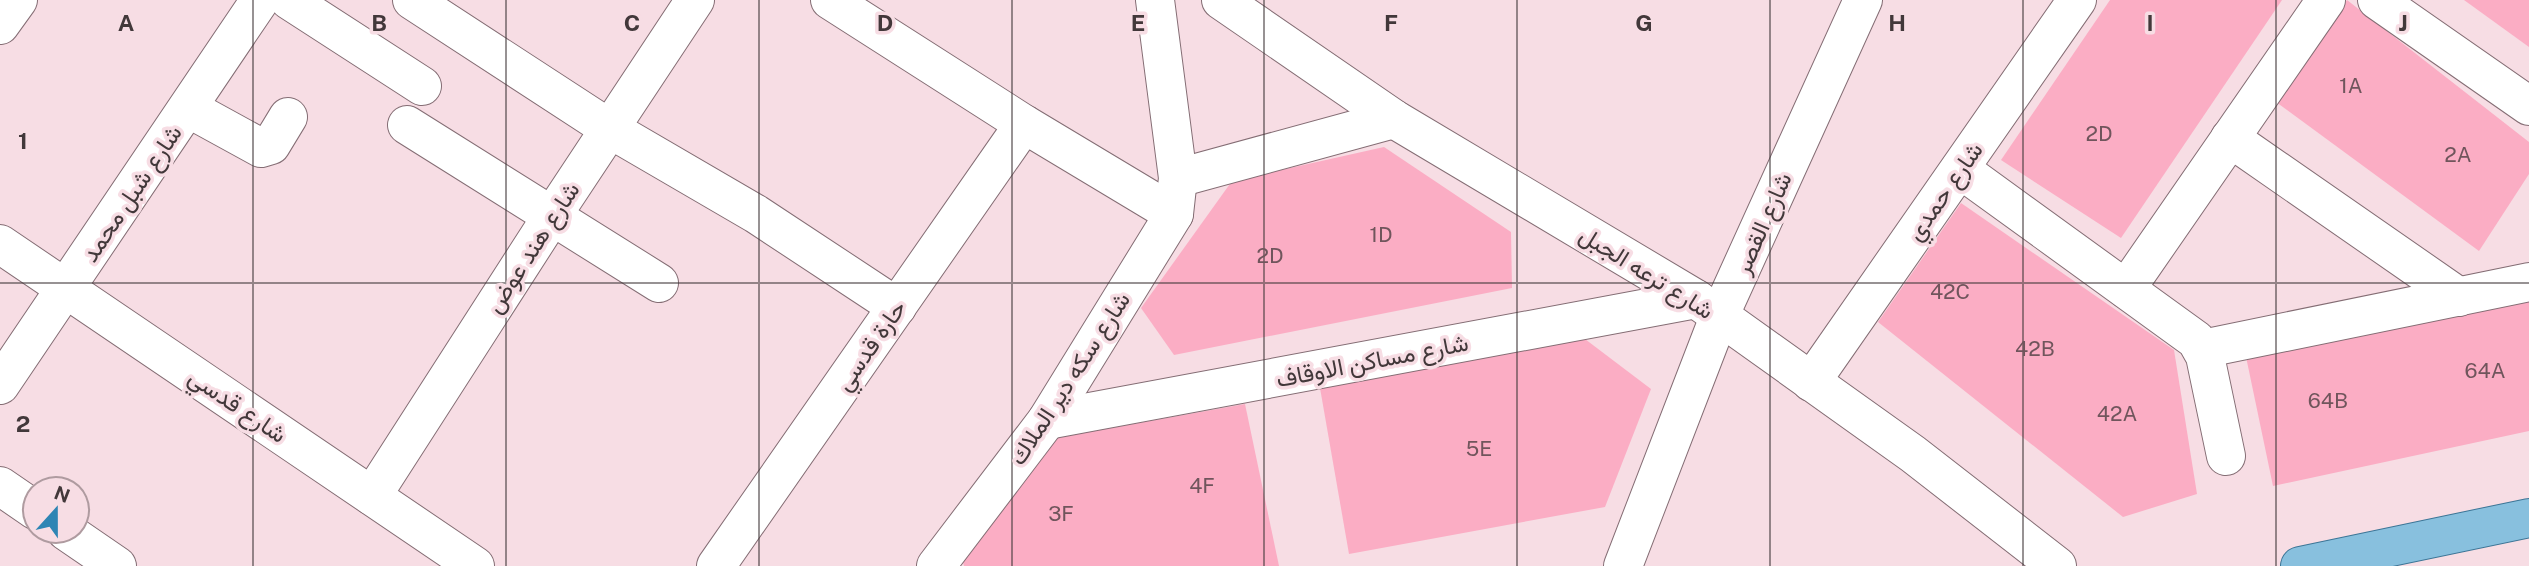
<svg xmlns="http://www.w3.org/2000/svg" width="2529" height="566" viewBox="0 0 2529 566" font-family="'Public Sans',Vazirmatn,sans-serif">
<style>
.building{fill:#fbadc4}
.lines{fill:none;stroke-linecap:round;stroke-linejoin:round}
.minor-casing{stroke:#846d74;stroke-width:40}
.major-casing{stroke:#3c7596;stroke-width:40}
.minor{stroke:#fff;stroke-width:38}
.major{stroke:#88c0de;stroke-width:38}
.grid{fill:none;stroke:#42383a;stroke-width:2;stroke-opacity:0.55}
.labels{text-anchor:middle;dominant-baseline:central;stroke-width:7;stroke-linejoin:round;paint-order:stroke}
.number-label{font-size:21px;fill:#70555c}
.street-label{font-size:24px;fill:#42383a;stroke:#f7dde4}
.grid-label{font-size:23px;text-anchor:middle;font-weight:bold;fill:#42383a;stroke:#f7dde4;stroke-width:7;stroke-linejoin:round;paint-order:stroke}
</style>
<rect width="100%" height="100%" fill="#f7dde4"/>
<g class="building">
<path d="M2110 0H2282L2121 238 2001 160Z"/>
<path d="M2347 0 2529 142V174L2479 251 2276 102Z"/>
<path d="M2464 0H2529V47Z"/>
<path d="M1384 147 1511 232 1512 288 1174 355 1141 308 1232 181Z"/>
<path d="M1961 203 2174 350 2197 494 2123 517 1878 322Z"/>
<path d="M2529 294V431L2273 486 2245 352Z"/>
<path d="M1581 336 1651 389 1605 507 1349 554 1320 388Z"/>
<path d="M1245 404 1279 566H964L963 562 1049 439Z"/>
</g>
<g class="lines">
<g class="minor-casing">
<g id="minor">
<path d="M289 0 422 86"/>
<path d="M412 0 610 129 756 214 897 307"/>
<path d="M830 0 1024 124 1174 214"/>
<path d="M1221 0 1394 119 1696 299 1913 454 2057 566"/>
<path d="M2377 0 2529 106"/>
<path d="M0 25 18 0"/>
<path d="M188 108 261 148 271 145 288 117"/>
<path d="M407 125 659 283"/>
<path d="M2230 138 2459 297"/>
<path d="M1960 169 2196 340 2205 356 2226 456"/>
<path d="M1178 178 1394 119"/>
<path d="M0 244 475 566"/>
<path d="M2126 289 2326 0"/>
<path d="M2202 349 2529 282"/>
<path d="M1811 382 2077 0"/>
<path d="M0 385 260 0"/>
<path d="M1047 420 1696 299"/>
<path d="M0 486 35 510"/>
<path d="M372 496 552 216 695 0"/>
<path d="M66 531 117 566"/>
<path d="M716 566 1024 124"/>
<path d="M936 566 1047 420 1174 214 1178 178 1155 0"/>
<path d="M1623 566 1719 317 1863 0"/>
</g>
</g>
<g class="major-casing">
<path id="major" d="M2300 566 2529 518"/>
</g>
<use href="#minor" class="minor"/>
<use href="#major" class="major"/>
</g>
<path class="grid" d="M253 0V566M506 0V566M759 0V566M1012 0V566M1264 0V566M1517 0V566M1770 0V566M2023 0V566M2276 0V566M0 283H2529"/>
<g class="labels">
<g class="number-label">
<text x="2351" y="85">1A</text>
<text x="2099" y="133">2D</text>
<text x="2458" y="154">2A</text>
<text x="1381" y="234">1D</text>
<text x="1270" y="255">2D</text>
<text x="1950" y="291">42C</text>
<text x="2035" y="348">42B</text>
<text x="2485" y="370">64A</text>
<text x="2328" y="400">64B</text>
<text x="2117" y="413">42A</text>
<text x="1479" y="448">5E</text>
<text x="1202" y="485">4F</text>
<text x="1061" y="513">3F</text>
</g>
<g class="street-label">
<text transform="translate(1944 191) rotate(-55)">شارع حمدي</text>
<text transform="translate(131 193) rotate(-56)">شارع شبل محمد</text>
<text transform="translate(1762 223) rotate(-66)">شارع القصر</text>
<text transform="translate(532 247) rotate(-57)">شارع هند عوض</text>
<text transform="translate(1647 272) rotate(32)">شارع ترعه الجبل</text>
<text transform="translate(870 345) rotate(-55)">حارة قدسي</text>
<text transform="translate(1372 360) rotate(-11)">شارع مساكن الاوقاف</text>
<text transform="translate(1069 378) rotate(-57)">شارع سكه دير الملاك</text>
<text transform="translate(238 405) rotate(34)">شارع قدسي</text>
</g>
</g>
<g class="grid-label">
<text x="126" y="31">A</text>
<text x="379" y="31">B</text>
<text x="632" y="31">C</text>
<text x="885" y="31">D</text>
<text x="1138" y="31">E</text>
<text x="1391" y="31">F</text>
<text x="1644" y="31">G</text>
<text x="1897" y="31">H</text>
<text x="2150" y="31">I</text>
<text x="2403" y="31">J</text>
<text x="23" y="149">1</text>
<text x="23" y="432">2</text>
</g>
<g transform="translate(56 510) rotate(21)"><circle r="33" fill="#f7dde4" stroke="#af9ba0" stroke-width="2"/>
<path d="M0-5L12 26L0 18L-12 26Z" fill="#2e85b4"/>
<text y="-10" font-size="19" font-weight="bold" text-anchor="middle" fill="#42383a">N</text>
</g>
</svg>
